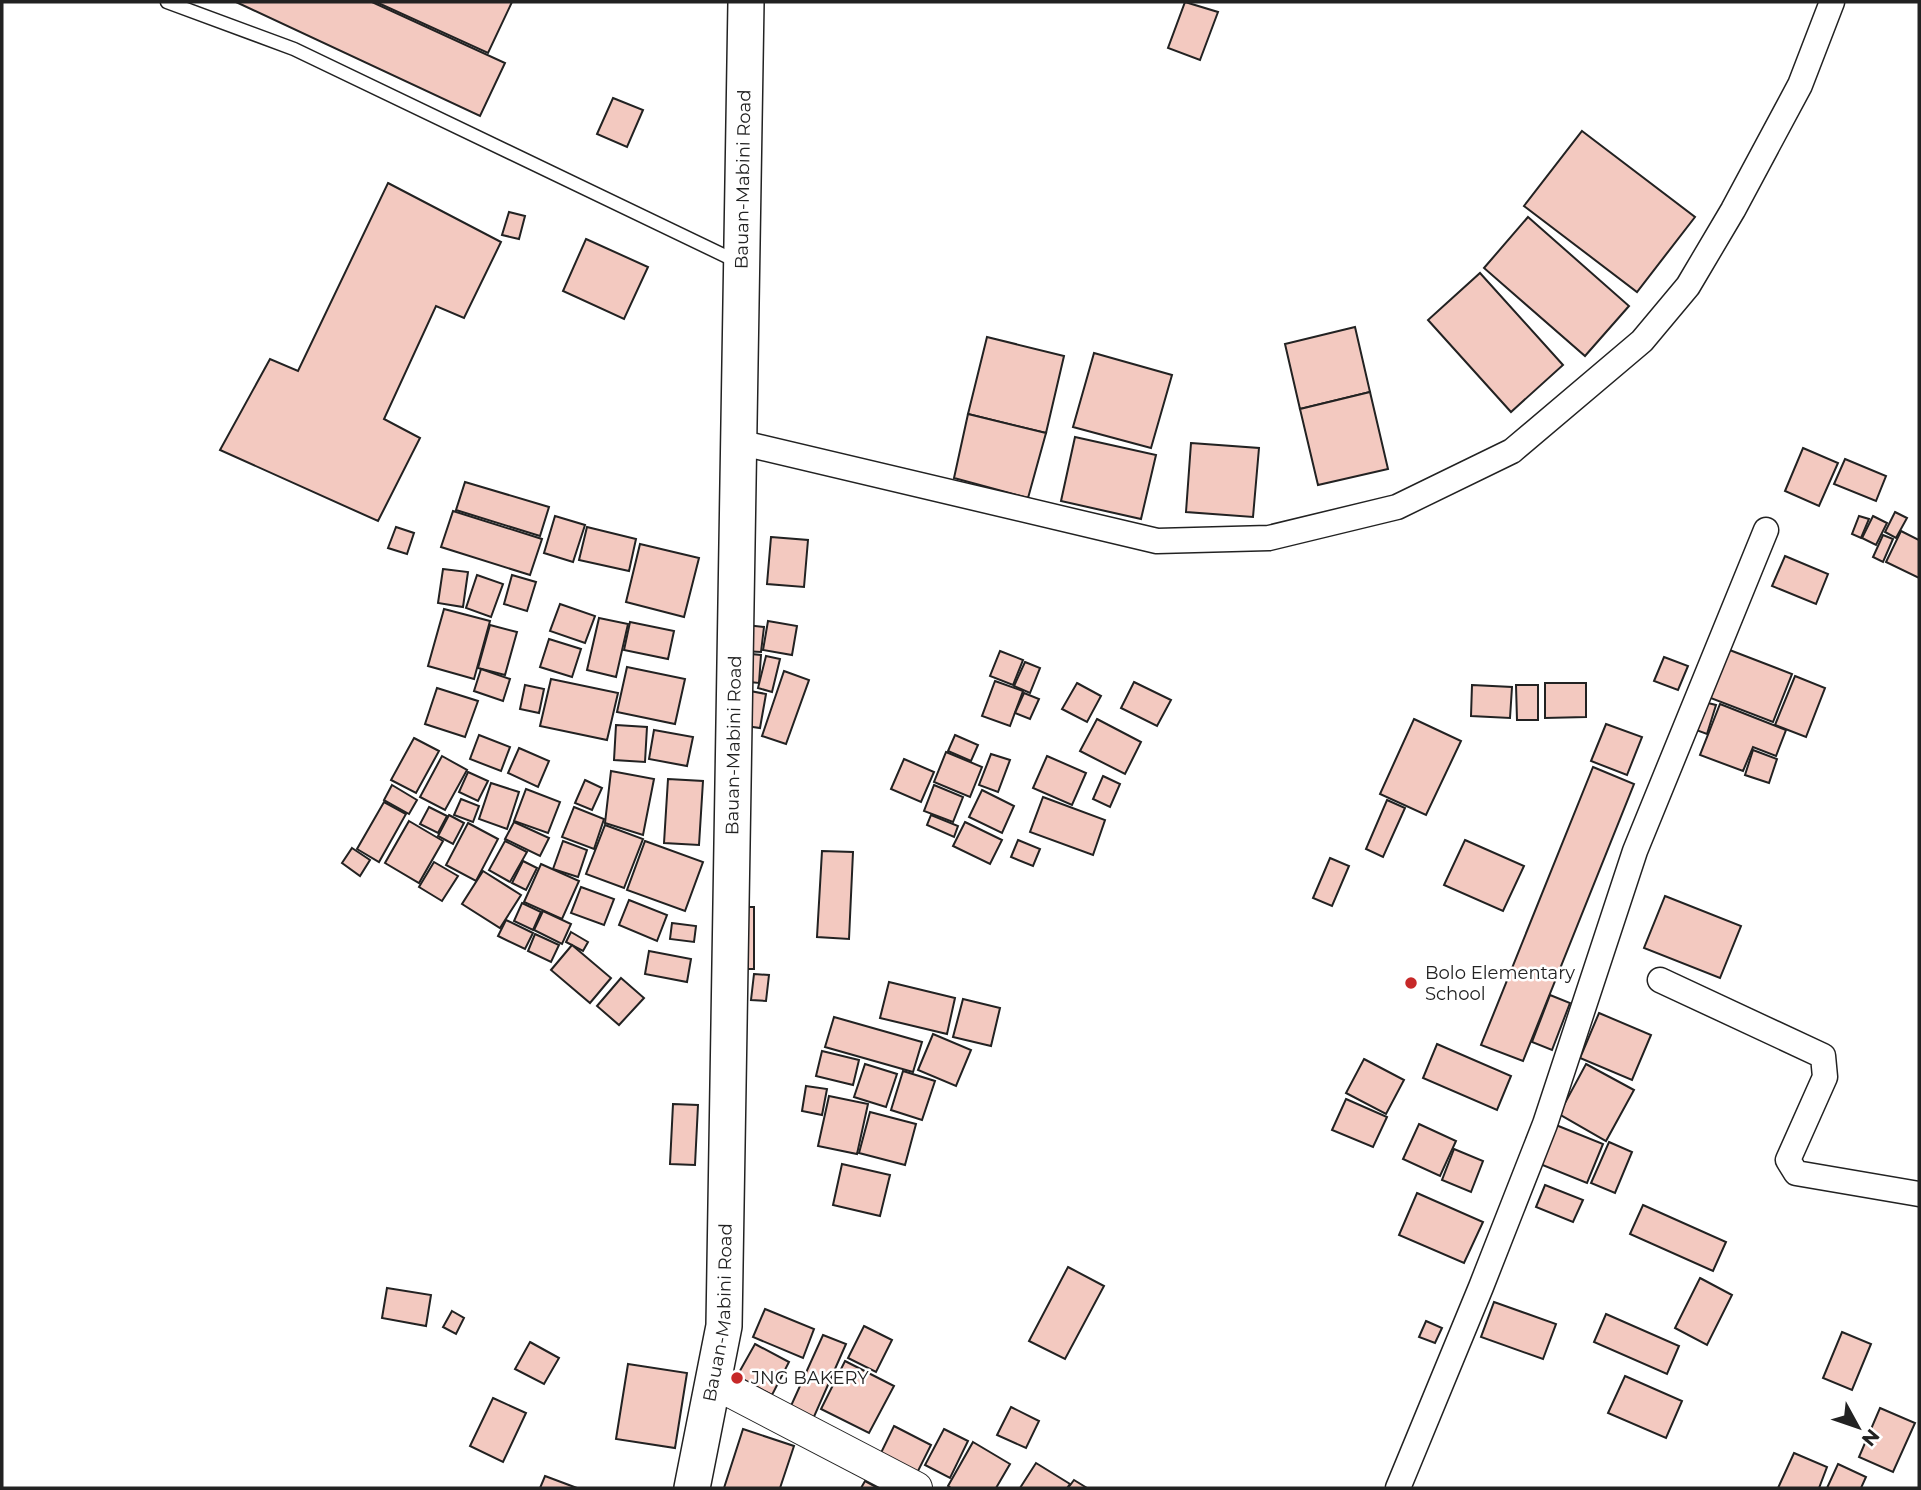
<svg xmlns="http://www.w3.org/2000/svg" width="1921" height="1490" viewBox="0 0 1921 1490" font-family="Montserrat,sans-serif">
<style>
.building{fill:#f3c9c0;stroke:#222;stroke-width:2}
.lines{fill:none;stroke-linecap:round;stroke-linejoin:round}
.service-casing{stroke:#222;stroke-width:15}
.minor-casing{stroke:#222;stroke-width:27}
.tertiary-casing{stroke:#222;stroke-width:34}
.secondary-casing{stroke:#222;stroke-width:38}
.service{stroke:#fff;stroke-width:12}
.minor{stroke:#fff;stroke-width:24}
.tertiary{stroke:#fff;stroke-width:32}
.secondary{stroke:#fff;stroke-width:35}
.poi-dot{fill:#c62828;stroke:#fff;stroke-width:2.5}
.labels{text-anchor:middle;dominant-baseline:central;stroke-width:5;stroke-linejoin:round;paint-order:stroke}
.street-label{font-size:18px;fill:#222;stroke:#fff}
.poi-label{font-size:18px;fill:#222;stroke:#fff;text-anchor:start}
</style>
<rect width="100%" height="100%" fill="#fff"/>
<g class="building">
<path d="M236 2H372L505 63 480 116Z"/>
<path d="M376 2H512L488 53Z"/>
<path d="M1185 2 1218 12 1200 60 1168 48Z"/>
<path d="M613 98 643 110 627 147 597 134Z"/>
<path d="M1582 131 1695 217 1637 292 1524 206Z"/>
<path d="M388 183 501 242 464 318 436 306 384 419 420 438 378 521 220 450 270 359 298 371Z"/>
<path d="M509 212 525 216 519 239 502 235Z"/>
<path d="M1528 217 1629 306 1585 356 1484 268Z"/>
<path d="M586 239 648 267 624 319 563 291Z"/>
<path d="M1480 273 1563 365 1511 412 1428 320Z"/>
<path d="M1355 327 1370 392 1300 409 1285 344Z"/>
<path d="M987 337 1064 356 1046 433 968 414Z"/>
<path d="M1094 353 1172 375 1151 448 1073 427Z"/>
<path d="M1370 392 1388 469 1318 485 1300 409Z"/>
<path d="M968 414 1046 433 1028 498 954 478Z"/>
<path d="M1075 437 1156 455 1141 519 1061 501Z"/>
<path d="M1191 443 1259 448 1253 517 1186 512Z"/>
<path d="M1803 448 1838 463 1819 506 1785 491Z"/>
<path d="M1845 459 1886 476 1876 501 1834 484Z"/>
<path d="M465 482 549 507 540 536 456 510Z"/>
<path d="M453 511 542 539 530 575 441 547Z"/>
<path d="M1895 512 1907 518 1896 538 1885 532Z"/>
<path d="M555 516 585 525 573 562 544 553Z"/>
<path d="M1859 516 1869 519 1861 538 1852 534Z"/>
<path d="M1873 516 1887 523 1876 545 1862 538Z"/>
<path d="M396 527 414 533 407 554 388 548Z"/>
<path d="M587 527 636 539 629 571 579 560Z"/>
<path d="M1901 531 1919 540V578L1886 562Z"/>
<path d="M1883 535 1893 539 1883 562 1873 557Z"/>
<path d="M771 537 808 540 804 587 767 584Z"/>
<path d="M640 544 699 558 684 617 626 602Z"/>
<path d="M1785 556 1828 574 1816 604 1772 586Z"/>
<path d="M443 569 468 572 463 607 438 603Z"/>
<path d="M477 575 503 584 491 617 466 608Z"/>
<path d="M512 575 536 582 527 611 504 604Z"/>
<path d="M560 604 595 616 585 643 550 631Z"/>
<path d="M444 609 490 621 474 679 428 666Z"/>
<path d="M599 618 628 624 616 677 587 670Z"/>
<path d="M768 621 797 626 792 655 763 650Z"/>
<path d="M630 622 674 631 668 659 624 650Z"/>
<path d="M490 625 517 632 505 675 478 668Z"/>
<path d="M746 625 764 627 761 652 743 651Z"/>
<path d="M549 639 581 649 572 677 540 667Z"/>
<path d="M1727 649 1792 674 1773 722 1708 697Z"/>
<path d="M1000 651 1023 660 1013 685 990 676Z"/>
<path d="M741 653 761 655 759 683 739 681Z"/>
<path d="M766 656 780 659 772 692 758 688Z"/>
<path d="M1664 657 1688 666 1678 690 1654 681Z"/>
<path d="M1025 662 1040 668 1030 693 1014 686Z"/>
<path d="M627 667 685 679 675 724 617 712Z"/>
<path d="M481 669 510 679 503 701 474 691Z"/>
<path d="M784 671 809 680 786 744 762 736Z"/>
<path d="M1795 676 1825 688 1806 737 1775 725Z"/>
<path d="M551 679 618 693 607 740 540 726Z"/>
<path d="M995 681 1023 691 1010 726 982 716Z"/>
<path d="M1134 682 1171 700 1157 726 1121 708Z"/>
<path d="M1077 683 1101 696 1087 722 1062 709Z"/>
<path d="M1545 683H1586V717L1545 718Z"/>
<path d="M525 685 544 689 539 713 520 709Z"/>
<path d="M1472 685 1512 687 1510 718 1471 716Z"/>
<path d="M1516 685H1538V720H1517Z"/>
<path d="M437 688 478 701 465 737 425 724Z"/>
<path d="M745 690 766 694 760 728 739 725Z"/>
<path d="M1024 693 1039 699 1030 719 1015 713Z"/>
<path d="M1704 702 1716 705 1707 734 1696 730Z"/>
<path d="M1720 704 1786 730 1776 756 1753 747 1743 771 1700 755Z"/>
<path d="M1097 719 1141 742 1125 774 1080 751Z"/>
<path d="M1414 719 1461 741 1426 815 1380 794Z"/>
<path d="M1606 724 1642 737 1627 775 1591 761Z"/>
<path d="M616 725 647 727 645 762 614 760Z"/>
<path d="M654 730 693 737 687 766 649 759Z"/>
<path d="M479 735 510 747 501 771 470 759Z"/>
<path d="M955 735 978 745 971 761 948 751Z"/>
<path d="M414 738 439 751 416 793 391 780Z"/>
<path d="M519 748 549 761 538 787 508 773Z"/>
<path d="M1753 750 1777 759 1769 783 1745 775Z"/>
<path d="M946 752 982 767 970 797 934 782Z"/>
<path d="M991 754 1010 760 998 792 979 785Z"/>
<path d="M442 756 467 770 445 810 420 797Z"/>
<path d="M1047 756 1086 773 1072 805 1033 788Z"/>
<path d="M904 759 934 772 921 802 891 789Z"/>
<path d="M1593 767 1634 784 1523 1061 1481 1045Z"/>
<path d="M611 771 654 779 643 835 605 823Z"/>
<path d="M468 772 488 781 478 801 459 792Z"/>
<path d="M1103 776 1120 784 1110 807 1093 799Z"/>
<path d="M668 779 703 781 699 845 664 843Z"/>
<path d="M585 780 602 788 592 810 575 803Z"/>
<path d="M491 783 519 792 507 829 479 819Z"/>
<path d="M392 785 417 800 409 814 384 800Z"/>
<path d="M934 785 963 797 953 822 924 811Z"/>
<path d="M526 789 560 802 548 833 514 821Z"/>
<path d="M982 790 1014 806 1002 833 969 817Z"/>
<path d="M1043 797 1105 820 1093 855 1030 832Z"/>
<path d="M461 799 479 806 473 822 454 815Z"/>
<path d="M1387 800 1405 808 1383 857 1366 849Z"/>
<path d="M384 802 406 814 379 862 357 849Z"/>
<path d="M429 807 447 816 438 833 420 824Z"/>
<path d="M574 807 604 819 594 849 562 837Z"/>
<path d="M449 815 464 823 453 844 438 836Z"/>
<path d="M931 815 958 826 954 837 927 825Z"/>
<path d="M409 821 443 841 419 883 385 863Z"/>
<path d="M514 822 549 838 540 856 505 839Z"/>
<path d="M965 822 1002 840 990 864 953 846Z"/>
<path d="M468 823 498 839 476 881 446 865Z"/>
<path d="M605 825 643 839 624 888 586 874Z"/>
<path d="M1018 840 1040 849 1033 866 1011 857Z"/>
<path d="M1465 840 1524 866 1503 911 1444 885Z"/>
<path d="M505 841 527 852 510 882 489 870Z"/>
<path d="M563 841 587 850 578 877 553 869Z"/>
<path d="M645 841 703 862 685 911 627 890Z"/>
<path d="M352 848 370 860 360 876 342 863Z"/>
<path d="M822 851 853 852 849 939 817 937Z"/>
<path d="M1330 858 1349 866 1332 906 1313 898Z"/>
<path d="M523 861 537 868 526 890 512 883Z"/>
<path d="M434 862 458 876 442 901 419 887Z"/>
<path d="M541 864 579 881 562 919 524 902Z"/>
<path d="M483 871 521 895 500 928 462 904Z"/>
<path d="M581 887 614 899 604 925 571 913Z"/>
<path d="M1665 896 1741 926 1720 978 1644 948Z"/>
<path d="M629 900 667 915 657 941 619 925Z"/>
<path d="M522 903 541 912 533 930 514 921Z"/>
<rect x="740" y="907" width="14" height="62"/>
<path d="M543 911 571 924 562 944 534 930Z"/>
<path d="M506 920 533 933 525 949 498 936Z"/>
<path d="M672 923 696 926 694 942 670 939Z"/>
<path d="M571 932 588 942 583 951 566 942Z"/>
<path d="M535 934 559 945 551 962 528 951Z"/>
<path d="M572 945 611 978 590 1003 551 970Z"/>
<path d="M649 951 691 959 687 982 645 974Z"/>
<path d="M754 974 769 975 766 1001 751 1000Z"/>
<path d="M621 978 644 998 619 1025 597 1006Z"/>
<path d="M889 982 955 998 947 1034 880 1018Z"/>
<path d="M1550 995 1570 1003 1552 1050 1532 1042Z"/>
<path d="M963 999 1000 1008 991 1046 953 1037Z"/>
<path d="M1599 1013 1651 1035 1632 1080 1580 1058Z"/>
<path d="M834 1017 922 1042 913 1072 825 1047Z"/>
<path d="M933 1034 971 1050 956 1086 918 1070Z"/>
<path d="M1437 1044 1511 1076 1497 1110 1423 1078Z"/>
<path d="M822 1051 859 1060 853 1085 816 1076Z"/>
<path d="M1364 1059 1404 1080 1386 1114 1346 1093Z"/>
<path d="M865 1064 897 1074 886 1107 854 1097Z"/>
<path d="M1586 1064 1634 1090 1606 1141 1559 1114Z"/>
<path d="M903 1071 935 1081 922 1120 891 1110Z"/>
<path d="M806 1086 827 1089 822 1115 802 1111Z"/>
<path d="M829 1096 868 1104 857 1154 818 1146Z"/>
<path d="M1346 1099 1387 1117 1373 1147 1332 1130Z"/>
<path d="M673 1104 698 1105 695 1165 670 1164Z"/>
<path d="M870 1112 916 1124 905 1165 859 1153Z"/>
<path d="M1551 1123 1603 1144 1587 1183 1535 1162Z"/>
<path d="M1419 1124 1456 1141 1440 1176 1403 1159Z"/>
<path d="M1609 1142 1632 1152 1615 1193 1591 1183Z"/>
<path d="M1454 1149 1483 1161 1471 1192 1442 1180Z"/>
<path d="M842 1164 890 1175 880 1216 833 1205Z"/>
<path d="M1545 1185 1583 1200 1573 1222 1536 1207Z"/>
<path d="M1417 1193 1483 1222 1464 1263 1399 1235Z"/>
<path d="M1643 1205 1726 1242 1713 1271 1630 1234Z"/>
<path d="M1068 1267 1104 1286 1065 1359 1029 1341Z"/>
<path d="M1700 1278 1732 1295 1707 1345 1675 1328Z"/>
<path d="M387 1288 431 1295 426 1326 382 1318Z"/>
<path d="M1494 1302 1556 1324 1543 1359 1481 1337Z"/>
<path d="M765 1309 814 1329 803 1358 753 1337Z"/>
<path d="M452 1311 464 1318 456 1334 443 1327Z"/>
<path d="M1606 1314 1679 1346 1667 1374 1594 1342Z"/>
<path d="M1426 1321 1442 1328 1435 1343 1419 1337Z"/>
<path d="M864 1326 892 1340 876 1372 848 1358Z"/>
<path d="M1842 1332 1871 1344 1852 1390 1823 1378Z"/>
<path d="M823 1335 846 1344 813 1419 790 1408Z"/>
<path d="M530 1342 559 1358 544 1384 515 1369Z"/>
<path d="M755 1344 789 1362 772 1395 737 1376Z"/>
<path d="M845 1361 894 1386 869 1433 821 1409Z"/>
<path d="M628 1364 687 1373 675 1448 616 1439Z"/>
<path d="M1625 1376 1682 1401 1666 1438 1608 1413Z"/>
<path d="M493 1398 526 1413 503 1462 470 1446Z"/>
<path d="M1011 1407 1039 1421 1026 1448 997 1435Z"/>
<path d="M1880 1408 1915 1423 1893 1472 1859 1457Z"/>
<path d="M894 1426 931 1445 915 1477 878 1459Z"/>
<path d="M743 1429 794 1446 780 1488H724Z"/>
<path d="M944 1429 968 1441 950 1478 925 1465Z"/>
<path d="M973 1442 1010 1464 996 1488H951L948 1486Z"/>
<path d="M1794 1453 1827 1467 1819 1488H1778Z"/>
<path d="M1036 1463 1070 1484 1067 1488H1020Z"/>
<path d="M1838 1464 1866 1477 1861 1488H1827Z"/>
<path d="M545 1476 577 1488H540Z"/>
<path d="M1074 1480 1087 1488H1068Z"/>
<path d="M865 1481 878 1488H861Z"/>
</g>
<g class="lines">
<g class="service-casing">
<path id="service" d="M167 2 294 49 740 263"/>
</g>
<g class="minor-casing">
<g id="minor">
<path d="M738 442 1157 541 1269 538 1397 507 1512 451 1642 341 1688 286 1733 210 1800 85 1832 2"/>
<path d="M1660 980 1823 1056 1825 1077 1788 1160 1796 1173 1919 1194"/>
<path d="M1398 1488 1481 1287 1545 1124 1635 851 1766 530"/>
</g>
</g>
<g class="tertiary-casing">
<path id="tertiary" d="M713 1382 916 1488"/>
</g>
<g class="secondary-casing">
<g id="secondary">
<path id="s1" d="M692 1488 724 1326 746 2"/>
</g>
</g>
<use href="#service" class="service"/>
<use href="#minor" class="minor"/>
<use href="#tertiary" class="tertiary"/>
<use href="#secondary" class="secondary"/>
</g>
<g class="poi-dot">
<circle cx="1411" cy="983" r="7"/>
<circle cx="737" cy="1378" r="7"/>
</g>
<g class="labels">
<g class="street-label">
<text stroke="none"><textPath href="#s1" startOffset="1312">Bauan-Mabini Road</textPath></text>
<text stroke="none"><textPath href="#s1" startOffset="746">Bauan-Mabini Road</textPath></text>
<text stroke="none"><textPath href="#s1" startOffset="178">Bauan-Mabini Road</textPath></text>
</g>
<g class="poi-label">
<text x="1425" y="973">Bolo Elementary<tspan x="1425" dy="21">School</tspan></text>
<text x="751" y="1378">JNG BAKERY</text>
</g>
</g>
<rect width="1921" height="1490" fill="none" stroke="#222222" stroke-width="7"/>
<g transform="translate(1858 1427) rotate(130)" stroke="#ffffff" stroke-width="5" paint-order="stroke">
<path d="M0-5L12 26L0 18L-12 26Z" fill="#222222"/>
<text y="-10" font-size="19" font-weight="bold" text-anchor="middle" fill="#222222">N</text>
</g>
</svg>
